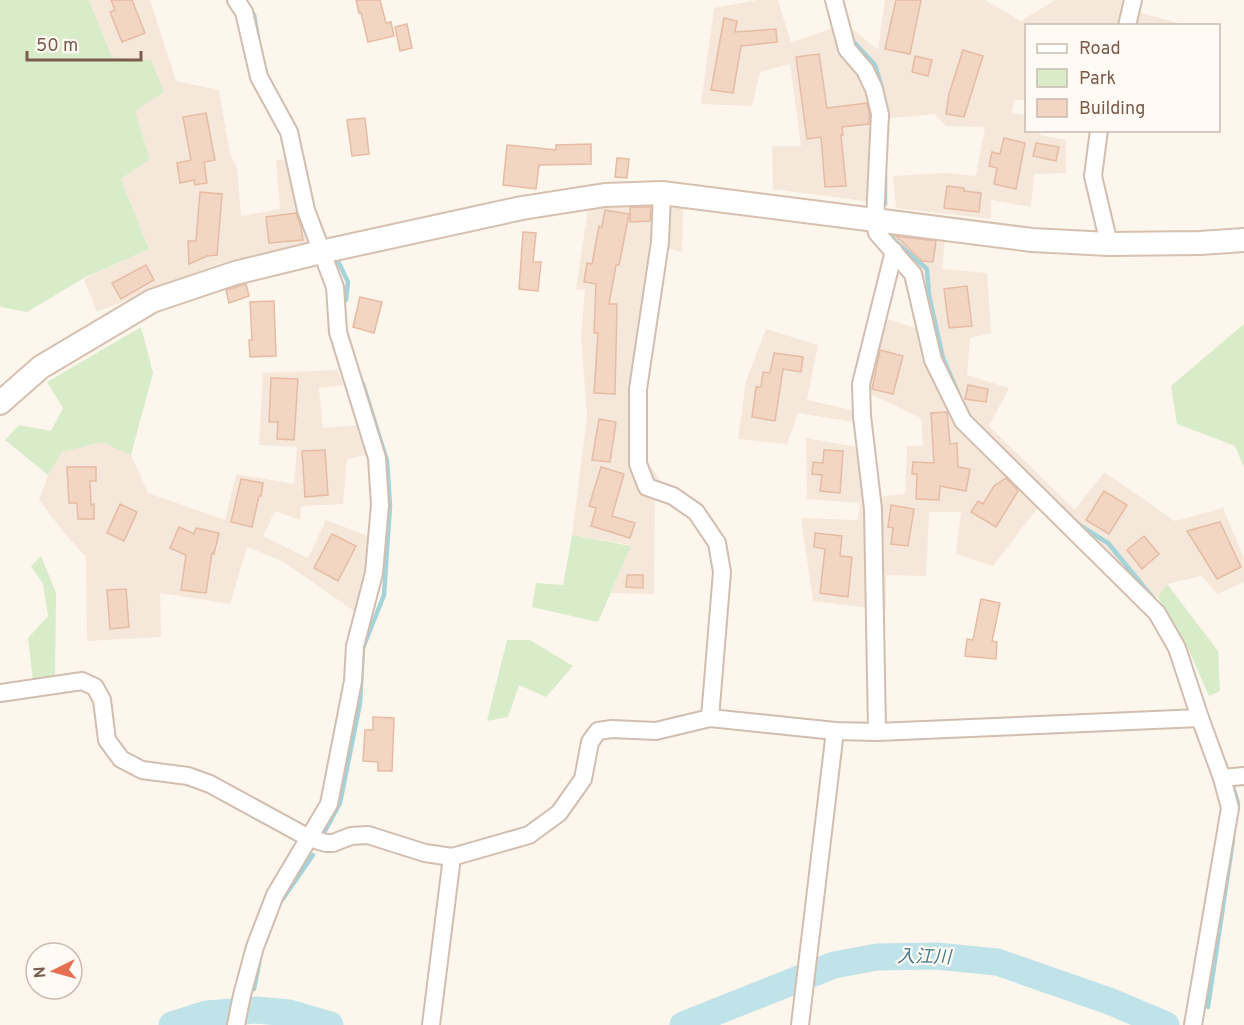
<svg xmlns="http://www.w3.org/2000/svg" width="1244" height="1025" viewBox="0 0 1244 1025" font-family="Overpass,'Noto Sans JP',sans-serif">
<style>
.residential{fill:#f5e8da}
.green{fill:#d8ecc9}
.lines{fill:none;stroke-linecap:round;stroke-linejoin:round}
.stream{stroke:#a5d3da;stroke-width:4.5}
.river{stroke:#bfe3e8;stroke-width:27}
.building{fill:#f3d5c3;stroke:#e6bba3;stroke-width:1.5}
.street-casing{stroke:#d1beb0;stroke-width:20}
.secondary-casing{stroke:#d6c0b0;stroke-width:26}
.street{stroke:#fff;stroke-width:16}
.secondary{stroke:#fff;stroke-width:22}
.labels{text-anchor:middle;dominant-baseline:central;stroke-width:4.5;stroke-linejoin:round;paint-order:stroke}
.water-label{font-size:18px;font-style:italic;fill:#437c86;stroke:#fffaf3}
</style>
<rect width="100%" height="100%" fill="#fdf6ec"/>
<g class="residential">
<path d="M89 0H150L176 81 219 90 230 154 237 167 241 216 280 209 276 160 289 159 310 242 218 264 97 312 84 279 149 249 121 179 150 159 135 111 151 60 112 57Z"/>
<path d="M757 0H778L791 43 835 27 855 31 878 50 885 0H985L1021 21 1055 0H1124L1138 12 1186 25 1026 26V100H1014L1012 113 1026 115V130L1040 131V135L1066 140V173L1034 174 1031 207 991 200V219L896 208 893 176 946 173 976 176 985 127 946 126 935 114 882 119 879 203 773 189 772 146H801L790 64 760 72 752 106 701 104 714 8Z"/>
<path d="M632 205 683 206 682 252 665 248 646 385 647 461 660 480 655 500 654 594 611 593 631 545 572 535 587 416 581 337 585 290 576 289 588 209Z"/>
<path d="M883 230 945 239 942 269 987 273 991 333 970 338 967 375 1009 388 989 426 1075 510 1104 472 1175 521 1223 508 1244 558V582L1218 594 1201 576 1167 584 1158 597 1142 607 1039 506 993 566 956 554 961 512H929L926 576 886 575V610L813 601 801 518 858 520 860 503 807 499 806 438 858 447 854 422 798 413 787 444 738 439 746 381 766 329 818 345 807 400 852 410H870L878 497 905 494 907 446H923L921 418 868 393 884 318 919 329 912 262Z"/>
<path d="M337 370 344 385 319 388 323 428 358 425 366 455 347 459 343 504 301 506 300 520 275 511 263 536 308 558 326 520 368 536 367 593 354 611 282 561 247 547 230 604 160 593 161 637 87 641 86 557 65 534 39 500 48 475 62 452 102 441 131 455 148 493 225 520 236 474 294 484 297 447 259 445 263 373Z"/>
</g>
<g class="green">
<path d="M0 0H89L112 57 151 60 164 92 135 111 150 159 121 179 149 249 84 278 27 312 1 307 0 305Z"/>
<path d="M1244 324V468L1235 446 1177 424 1171 386Z"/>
<path d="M141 327 153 373 131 455 102 442 62 452 48 475 5 440 19 425 51 431 63 408 47 382Z"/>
<path d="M572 535 631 546 598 622 532 607 536 583 563 585Z"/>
<path d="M41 556 56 593 55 677 33 681 28 638 48 616 43 584 31 566Z"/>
<path d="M1167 584 1218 651 1220 691 1209 696 1190 653 1158 597Z"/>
<path d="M507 640H530L573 666 546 697 519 685 508 717 487 721Z"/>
</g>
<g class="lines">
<g class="stream">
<path d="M250 9 254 15 258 38"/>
<path d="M852 38 853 41 875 65 882 88"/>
<path d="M885 204V177"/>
<path d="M890 234 896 242 927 269 929 295 943 358 958 393"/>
<path d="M337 259 348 282 346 300"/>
<path d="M1076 523 1108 543 1153 598"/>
<path d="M1233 787 1238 803 1237 811"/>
<path d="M325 831 340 803 360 703 363 648 384 595 390 506 387 461 363 384"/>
<path d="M282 900 313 855"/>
<path d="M254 989 259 964"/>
<path d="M1208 1007 1233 840"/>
</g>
<g class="river">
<path d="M172 1025 207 1014 257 1010 289 1013 330 1025"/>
<path d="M683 1025 834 965 877 957 936 956 997 962 1109 1001 1166 1025"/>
</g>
</g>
<g class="building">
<path d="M111 0H132L145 33 122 42 110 12 115 10Z"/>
<path d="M356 0H380L386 23 391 22 394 36 368 42 361 13H359Z"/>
<path d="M896 0H921L910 54 885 49Z"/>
<path d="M724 18 737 21 735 32 776 29 777 42 741 46 733 93 711 90Z"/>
<path d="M407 24 412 48 400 51 395 27Z"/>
<path d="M963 50 983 56 964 117 946 114 949 94Z"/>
<path d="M819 54 827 108 867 103 869 112V124L842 127 843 135H841L846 186 825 187 821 137 807 139 796 57Z"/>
<path d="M915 56 932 60 928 76 912 72Z"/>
<path d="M206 113 215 160 204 162 207 183 195 185 194 180 180 183 177 163 191 160 183 117Z"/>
<path d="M365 118 369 154 352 156 347 120Z"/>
<path d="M1004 138 1025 143 1016 189 994 184 997 168 989 166 992 152 1000 154Z"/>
<path d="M1036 143 1059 147 1056 161 1033 156Z"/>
<path d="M591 144V164L539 165 536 189 503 185 507 145 556 150V145Z"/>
<path d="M617 158 629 159 627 178 615 177Z"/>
<path d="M947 186 964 188V191L981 193 979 212 944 208Z"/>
<path d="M200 192 222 194 217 255 207 256 189 264 188 241H196Z"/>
<path d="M635 207H651L650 221 630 222V208Z"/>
<path d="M605 210 629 214 619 265H616L609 304H617L615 394 594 393 598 333H594L596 284 584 282 587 263 592 264 599 226 602 227Z"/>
<path d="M296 213 301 227 303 240 269 243 266 217Z"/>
<path d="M523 232 536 233 533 262H541L538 291 519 289Z"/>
<path d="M896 236 936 241 933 262 922 261Z"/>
<path d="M146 265 154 280 121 299 112 283Z"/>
<path d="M246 284 249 296 229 303 226 290Z"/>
<path d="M967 286 972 326 949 328 944 289Z"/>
<path d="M360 297 382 302 374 333 353 327Z"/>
<path d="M274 301 276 356 250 357 249 340H252L250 302Z"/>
<path d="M880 350 903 356 893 394 872 389Z"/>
<path d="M774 353 803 357 801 372 783 369 775 421 752 417 756 387H761L763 372 770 373Z"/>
<path d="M271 378 298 379 294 440 277 439 278 422H269Z"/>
<path d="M968 385 988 389 986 402 965 399Z"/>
<path d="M947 412 950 444 957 443 958 467 970 469 966 491 940 486 939 500 916 499 917 474H912L913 462 934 463 931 413Z"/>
<path d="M599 419 616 422 610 462 592 460Z"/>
<path d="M325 450 328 495 305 497 302 451Z"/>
<path d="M824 450 843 451 840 493 820 491 822 475 812 474 813 462 823 463Z"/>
<path d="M67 467H96V481H90L91 505 94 504V519H78L77 503H69Z"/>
<path d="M601 467 624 474 612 516 635 523 630 538 591 526 596 508 589 506Z"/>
<path d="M1006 478 1018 491 996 527 971 512 978 501 983 504 994 486Z"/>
<path d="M241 479 263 483 261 496H259L252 527 231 522Z"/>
<path d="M1104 491 1127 505 1109 534 1086 520Z"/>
<path d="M120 504 137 512 124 541 107 533Z"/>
<path d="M891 505 914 509 908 546 891 544 893 528 888 527Z"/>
<path d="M1220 522 1241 567 1217 579 1187 531Z"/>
<path d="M179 527 194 534 196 528 219 533 214 554 212 553 206 593 181 590 186 555 170 548Z"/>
<path d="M815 533 842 536 840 556 852 557 848 597 820 593 825 549 814 547Z"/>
<path d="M332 534 356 546 338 581 314 568Z"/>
<path d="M1144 536 1159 554 1142 569 1127 550Z"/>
<path d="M627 575H643V588L626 587Z"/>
<path d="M126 589 129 627 110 629 107 590Z"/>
<path d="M981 599 1000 603 992 641 997 642 996 659 965 656 967 639 973 640Z"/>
<path d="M373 717 394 718 392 771H378V762L363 761 365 730H373Z"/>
</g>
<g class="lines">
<g class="street-casing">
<g id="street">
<path d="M834 0 847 49 865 70 874 89 880 114 875 220 877 233 913 274 933 360 963 421 1157 613 1177 648 1200 718 1222 778 1230 808 1193 1025"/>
<path d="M1127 26 1133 0"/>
<path d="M1099 130 1093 176 1109 244"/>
<path d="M662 193 660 242 638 389V464L647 487 673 496 696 512 717 543 722 572 710 718"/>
<path d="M0 693 82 681 95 687 102 700 107 740 121 759 142 770 188 776 210 784 309 838 326 843H333L351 836 368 835 425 853 452 857 529 835 559 813 583 779 590 742 598 731 612 729 656 731 710 718 835 731 877 732 1200 718"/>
<path d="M877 732 873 509 862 416 861 384 894 251"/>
<path d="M1222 778 1244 776"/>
<path d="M236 1025 242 995 255 947 275 895 329 804 353 681 355 646 374 573 380 505 377 458 338 332 335 287 306 210 289 132 259 77 244 12 236 0"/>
<path d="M431 1025 452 857"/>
<path d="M800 1025 835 731"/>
</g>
</g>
<g class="secondary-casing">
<path id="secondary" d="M0 403 41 367 152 301 235 273 321 252 522 208 605 195 662 193 1032 240 1109 244 1200 243 1244 240"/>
</g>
<use href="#street" class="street"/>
<use href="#secondary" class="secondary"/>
</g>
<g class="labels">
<g class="water-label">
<text transform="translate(924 958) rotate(1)">入江川</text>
</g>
</g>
<rect x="1025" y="24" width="195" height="108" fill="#fffaf3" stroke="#cabbb1" stroke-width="1.5"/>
<rect x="1037" y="44" width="30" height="9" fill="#ffffff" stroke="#cabbb1" stroke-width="1.5"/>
<text x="1079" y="54" font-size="18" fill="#7a5c4d">Road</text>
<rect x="1037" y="69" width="30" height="18" fill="#d8ecc9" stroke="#cabbb1" stroke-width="1.5"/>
<text x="1079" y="84" font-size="18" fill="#7a5c4d">Park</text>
<rect x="1037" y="99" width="30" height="18" fill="#f3d5c3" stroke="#cabbb1" stroke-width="1.5"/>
<text x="1079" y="114" font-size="18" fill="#7a5c4d">Building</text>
<g transform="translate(54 971) rotate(265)"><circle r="28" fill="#fffaf3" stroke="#cabbb1" stroke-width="1.5"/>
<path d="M0-4.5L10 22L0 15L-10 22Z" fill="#e76f51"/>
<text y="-9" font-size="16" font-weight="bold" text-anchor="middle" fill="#7a5c4d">N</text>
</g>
<path d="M27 51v9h114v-9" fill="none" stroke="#7a5c4d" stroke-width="3"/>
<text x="36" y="51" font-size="18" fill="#7a5c4d" stroke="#fffaf3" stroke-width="4.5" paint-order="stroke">50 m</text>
</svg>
